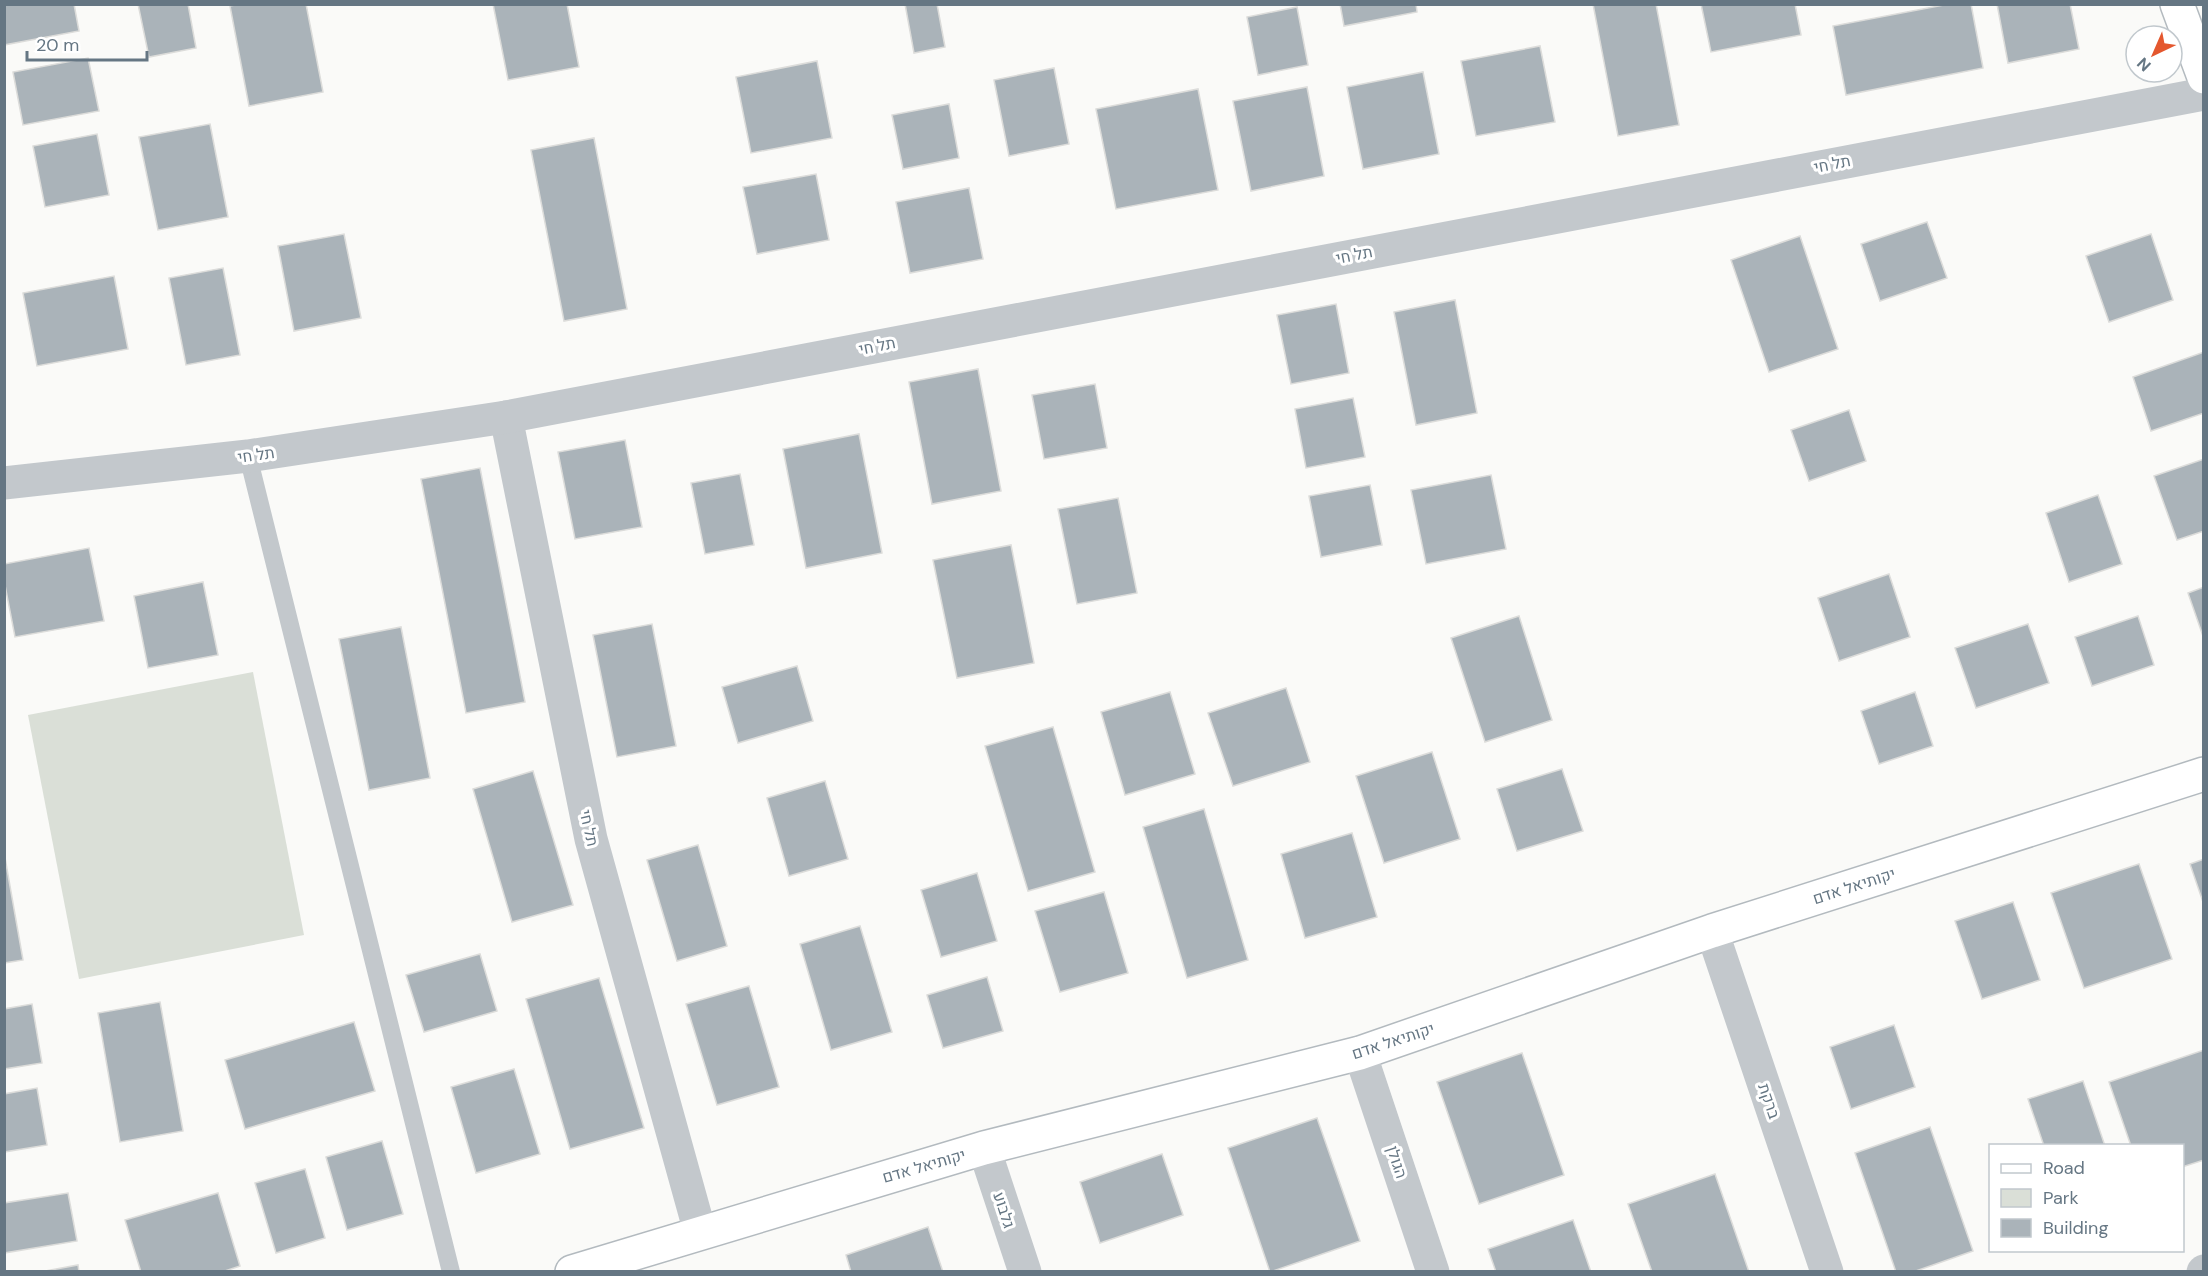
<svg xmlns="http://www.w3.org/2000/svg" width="2208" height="1276" viewBox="0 0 2208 1276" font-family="'DM Sans',Heebo,sans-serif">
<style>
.green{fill:#dadfd7}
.building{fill:#aab3b9;stroke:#dcdcda;stroke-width:1.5}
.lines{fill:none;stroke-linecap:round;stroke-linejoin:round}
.secondary-casing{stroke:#b3babf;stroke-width:36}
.lane{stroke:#c3c8cc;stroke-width:18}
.street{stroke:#c3c8cc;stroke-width:33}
.secondary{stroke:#fff;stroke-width:33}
.labels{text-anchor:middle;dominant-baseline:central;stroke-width:6;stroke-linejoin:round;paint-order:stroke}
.street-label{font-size:16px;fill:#657683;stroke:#fff}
</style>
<rect width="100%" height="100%" fill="#fafaf8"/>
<path class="green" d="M253 672 304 935 79 979 28 715Z"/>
<g class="building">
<path d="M4 4H74L79 31 4 45Z"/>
<path d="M138 4H188L196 48 149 57Z"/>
<path d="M240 4H306L323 92 249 106 230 6Z"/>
<path d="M493 4H567L579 67 508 80Z"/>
<path d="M905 4H937L945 47 914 53Z"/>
<path d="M1340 4H1416L1417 12 1344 26Z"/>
<path d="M1593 4H1656L1679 125 1618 136Z"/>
<path d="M1701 4H1795L1801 35 1711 52Z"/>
<path d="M1949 4H1971L1983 68 1846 95 1833 26Z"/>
<path d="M1997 4H2070L2079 49 2008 63Z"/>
<path d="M1297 7 1308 65 1258 75 1247 17Z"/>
<path d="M1540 46 1555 122 1476 136 1461 61Z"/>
<path d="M88 58 99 111 23 125 13 72Z"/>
<path d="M817 61 832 138 751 153 736 77Z"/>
<path d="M1054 68 1069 144 1009 156 994 80Z"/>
<path d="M1423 72 1439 154 1363 169 1347 87Z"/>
<path d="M1307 87 1324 176 1251 191 1233 101Z"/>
<path d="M1198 89 1218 190 1116 209 1096 109Z"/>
<path d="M949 104 959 158 903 169 892 115Z"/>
<path d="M210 124 228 217 158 230 139 137Z"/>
<path d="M97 134 109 195 45 207 33 146Z"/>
<path d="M594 138 627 309 564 321 531 150Z"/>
<path d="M816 174 829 240 757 254 743 187Z"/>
<path d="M969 188 983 259 910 273 896 202Z"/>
<path d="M1927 222 1947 278 1880 301 1861 244Z"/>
<path d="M344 234 361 318 294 331 278 246Z"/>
<path d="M2151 234 2173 300 2109 322 2086 256Z"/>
<path d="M1800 236 1838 349 1769 372 1731 260Z"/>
<path d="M223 268 240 355 186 365 169 278Z"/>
<path d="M114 276 128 349 37 366 23 293Z"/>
<path d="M1455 300 1477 413 1416 425 1394 312Z"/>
<path d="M1336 304 1349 373 1291 384 1277 315Z"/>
<path d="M2204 352V413L2151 431 2133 377Z"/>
<path d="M978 369 1001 491 932 504 909 382Z"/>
<path d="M1095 384 1107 448 1044 459 1032 395Z"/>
<path d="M1353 398 1365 457 1306 468 1295 409Z"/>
<path d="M1849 410 1866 461 1809 481 1791 430Z"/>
<path d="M859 434 882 553 806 568 783 449Z"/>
<path d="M625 440 642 527 575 539 558 452Z"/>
<path d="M2204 459V531L2177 540 2154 476Z"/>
<path d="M480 468 525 702 466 713 421 479Z"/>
<path d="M740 474 754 545 705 554 691 483Z"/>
<path d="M1491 475 1506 549 1426 564 1411 490Z"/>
<path d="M1370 485 1382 545 1321 557 1309 496Z"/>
<path d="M2098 495 2122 564 2069 582 2046 513Z"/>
<path d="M1118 498 1137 593 1077 604 1058 509Z"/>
<path d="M1011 545 1034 663 957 678 933 560Z"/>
<path d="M89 548 104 621 15 637 4 580V564Z"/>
<path d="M1889 574 1910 637 1839 661 1818 598Z"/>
<path d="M203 582 218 655 148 668 134 596Z"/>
<path d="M2204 587V639L2188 593Z"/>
<path d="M1519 616 1552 720 1485 742 1451 638Z"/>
<path d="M2138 616 2154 665 2092 686 2075 637Z"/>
<path d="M652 624 676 746 617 757 593 635Z"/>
<path d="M2028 624 2049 683 1976 708 1955 648Z"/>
<path d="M401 627 430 778 369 790 339 639Z"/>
<path d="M797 666 813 721 738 743 722 687Z"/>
<path d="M1286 688 1310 762 1233 786 1208 713Z"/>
<path d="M1170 692 1195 774 1125 795 1101 712Z"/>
<path d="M1915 692 1933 746 1879 764 1861 711Z"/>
<path d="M1053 727 1095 872 1028 891 985 746Z"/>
<path d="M1432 752 1460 839 1384 863 1356 776Z"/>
<path d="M1562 769 1583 831 1517 851 1497 789Z"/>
<path d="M533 771 573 905 512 922 473 789Z"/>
<path d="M825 781 848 859 789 876 767 798Z"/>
<path d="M1204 809 1248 960 1187 978 1143 827Z"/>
<path d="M1352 833 1377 917 1305 938 1281 854Z"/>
<path d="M698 845 727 946 677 961 647 860Z"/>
<path d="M4 852 23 960 4 963Z"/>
<path d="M2204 859V905L2190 864Z"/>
<path d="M2139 864 2172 959 2084 988 2051 893Z"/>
<path d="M977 873 997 941 941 957 921 890Z"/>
<path d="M1104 892 1128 973 1060 992 1035 911Z"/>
<path d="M2013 902 2040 980 1982 999 1955 921Z"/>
<path d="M860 926 892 1032 831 1050 800 944Z"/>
<path d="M480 954 497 1011 424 1032 406 975Z"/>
<path d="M987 977 1003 1031 943 1048 927 995Z"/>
<path d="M599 978 644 1128 570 1149 526 999Z"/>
<path d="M749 986 779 1087 717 1105 686 1004Z"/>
<path d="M160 1002 183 1131 120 1142 98 1013Z"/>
<path d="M32 1004 42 1063 4 1069V1009Z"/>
<path d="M354 1022 375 1091 245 1129 225 1060Z"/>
<path d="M1894 1025 1915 1087 1851 1109 1830 1047Z"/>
<path d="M2204 1050V1160L2182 1167V1146H2131L2109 1082Z"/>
<path d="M1522 1053 1564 1175 1479 1204 1437 1082Z"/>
<path d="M514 1069 540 1154 476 1173 451 1087Z"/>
<path d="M2083 1081 2105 1146H2044L2028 1099Z"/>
<path d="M37 1088 47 1145 4 1152V1094Z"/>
<path d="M1317 1118 1360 1241 1270 1272 1228 1148Z"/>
<path d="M1930 1127 1973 1251 1913 1272H1896L1855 1153Z"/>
<path d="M382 1141 403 1214 347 1230 326 1157Z"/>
<path d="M1162 1154 1183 1215 1100 1243 1080 1182Z"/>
<path d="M305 1169 325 1238 276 1253 255 1183Z"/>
<path d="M1715 1174 1749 1272H1652L1628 1204Z"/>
<path d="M68 1193 77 1241 4 1253V1203Z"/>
<path d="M218 1193 240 1266 222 1272H141L125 1220Z"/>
<path d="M1573 1220 1591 1272H1496L1488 1249Z"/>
<path d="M928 1227 943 1272H851L846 1255Z"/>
<path d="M78 1265 79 1272H40Z"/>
</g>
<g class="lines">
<g class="secondary-casing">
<g id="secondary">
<path d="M2177 4 2204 77"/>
<path d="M572 1272 984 1148 1360 1053 1712 931 2204 774"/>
</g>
</g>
<path class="lane" d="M248 456 451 1272"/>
<g class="street">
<path d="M506 417 591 839 700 1232"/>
<path d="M4 483 248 456 506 417 2204 94"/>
<path d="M1712 931 1827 1272"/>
<path d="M1360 1053 1433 1272"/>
<path d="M984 1148 1025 1272"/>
<path d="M2203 1272 2204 1271"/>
</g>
<use href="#secondary" class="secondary"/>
</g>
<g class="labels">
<g class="street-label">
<text transform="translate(1832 164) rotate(-11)">תל חי</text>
<text transform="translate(1354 255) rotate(-11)">תל חי</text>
<text transform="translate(877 346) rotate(-11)">תל חי</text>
<text transform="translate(256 455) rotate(-8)">תל חי</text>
<text transform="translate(589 828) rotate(77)">תל חי</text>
<text transform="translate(1854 886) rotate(-18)">יקותיאל אדם</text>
<text transform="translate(1393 1041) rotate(-18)">יקותיאל אדם</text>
<text transform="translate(1769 1101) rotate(71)">ברקת</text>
<text transform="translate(1397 1162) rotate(72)">הגולן</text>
<text transform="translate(924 1166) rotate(-16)">יקותיאל אדם</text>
<text transform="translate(1004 1210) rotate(72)">גלבוע</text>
</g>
</g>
<rect width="2208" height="1276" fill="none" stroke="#657683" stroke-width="12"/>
<rect x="1989" y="1144" width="195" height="108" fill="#ffffff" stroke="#c1c8cd" stroke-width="1.5"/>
<rect x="2001" y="1164" width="30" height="9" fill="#ffffff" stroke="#c1c8cd" stroke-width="1.5"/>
<text x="2043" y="1174" font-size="18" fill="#657683">Road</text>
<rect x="2001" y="1189" width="30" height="18" fill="#dadfd7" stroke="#c1c8cd" stroke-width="1.5"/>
<text x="2043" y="1204" font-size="18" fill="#657683">Park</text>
<rect x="2001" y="1219" width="30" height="18" fill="#aab3b9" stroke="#c1c8cd" stroke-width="1.5"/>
<text x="2043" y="1234" font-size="18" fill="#657683">Building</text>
<g transform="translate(2154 54) rotate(224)"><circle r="28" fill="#ffffff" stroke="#c1c8cd" stroke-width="1.5"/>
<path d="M0-4.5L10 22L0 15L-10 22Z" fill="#e4572e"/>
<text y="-9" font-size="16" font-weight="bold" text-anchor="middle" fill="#657683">N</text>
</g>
<path d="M27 51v9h120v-9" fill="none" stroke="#657683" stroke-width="3"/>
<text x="36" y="51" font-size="18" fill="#657683" stroke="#ffffff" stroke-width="4.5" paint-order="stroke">20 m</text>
</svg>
